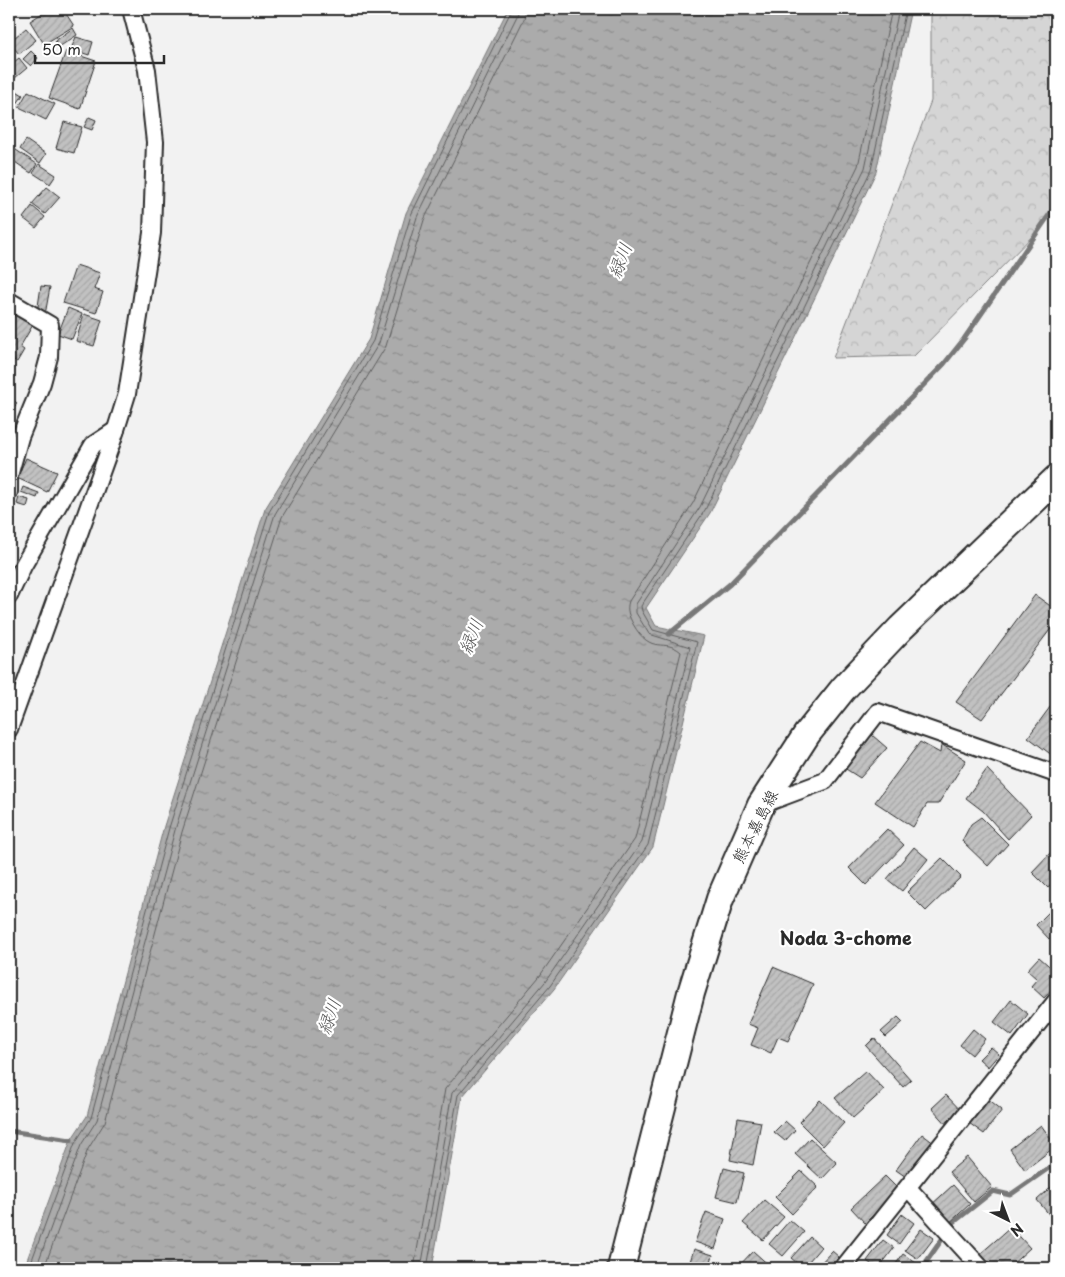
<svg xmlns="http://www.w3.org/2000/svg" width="1065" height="1277" viewBox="0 0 1065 1277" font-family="'Playpen Sans','Klee One',sans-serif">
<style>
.forest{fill:url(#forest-crowns);stroke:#808080}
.water{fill:url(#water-ripples);stroke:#787878}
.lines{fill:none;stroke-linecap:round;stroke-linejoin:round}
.shore{stroke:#5e5e5e;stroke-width:1}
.stream{stroke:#787878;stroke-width:5}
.building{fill:url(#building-hatch);stroke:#2b2b2b}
.street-casing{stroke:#2b2b2b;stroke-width:20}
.primary-casing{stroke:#2b2b2b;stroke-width:30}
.street{stroke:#fff;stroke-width:16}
.primary{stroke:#fff;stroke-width:26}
.labels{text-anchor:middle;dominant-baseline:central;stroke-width:4.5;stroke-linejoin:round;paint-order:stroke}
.street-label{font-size:16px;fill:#2b2b2b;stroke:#fff}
.water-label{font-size:18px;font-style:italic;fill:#585858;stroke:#fff}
.neighbourhood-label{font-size:18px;font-weight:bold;fill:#2b2b2b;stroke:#fff}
</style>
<defs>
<pattern id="forest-crowns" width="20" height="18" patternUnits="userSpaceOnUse" patternTransform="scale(1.25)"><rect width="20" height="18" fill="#d5d5d5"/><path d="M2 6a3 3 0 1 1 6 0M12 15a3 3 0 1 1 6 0" fill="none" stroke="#b7b7b7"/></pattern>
<pattern id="water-ripples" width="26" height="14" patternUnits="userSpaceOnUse" patternTransform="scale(1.25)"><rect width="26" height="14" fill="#ababab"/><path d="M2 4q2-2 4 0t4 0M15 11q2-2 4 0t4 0" fill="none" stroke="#8b8b8b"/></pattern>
<pattern id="building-hatch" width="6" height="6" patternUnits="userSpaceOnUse" patternTransform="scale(1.25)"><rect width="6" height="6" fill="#c1c1c1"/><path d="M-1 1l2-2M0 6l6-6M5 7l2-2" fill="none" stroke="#a6a6a6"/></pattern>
</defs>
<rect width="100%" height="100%" fill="#f2f2f2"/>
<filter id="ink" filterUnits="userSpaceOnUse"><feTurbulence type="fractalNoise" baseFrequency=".02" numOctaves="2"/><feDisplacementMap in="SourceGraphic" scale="10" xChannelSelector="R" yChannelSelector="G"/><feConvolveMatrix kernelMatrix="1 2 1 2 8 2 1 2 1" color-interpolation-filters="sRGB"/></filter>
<g filter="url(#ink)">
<path class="forest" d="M931 9H1056V212L914 356 833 358 931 101Z"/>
<path class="water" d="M508 9H911L876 172 710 513 646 608 656 626 704 636 653 847 554 989 462 1097 432 1268H24L71 1140 87 1116 164 826 265 509 369 339 406 213Z"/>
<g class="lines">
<g class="shore">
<path d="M29 1268 75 1143 91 1118 169 828 269 512 373 341 411 215 512 9"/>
<path d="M36 1268 81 1145 97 1120 175 830 275 514 379 343 417 217 517 16 519 9"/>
<path d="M44 1268 88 1149 105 1122 182 832 282 517 386 346 424 220 524 19 526 9"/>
<path d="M414 1268 445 1089 539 977 635 839 681 652C664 637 652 657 633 624 629 616 626 610 629 601L693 503 858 166 892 9"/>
<path d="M421 1268 452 1093 545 982 642 842 690 647 649 634 636 613V604L700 507 865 168 899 9"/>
<path d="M427 1268 458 1095 550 986 648 845 697 642 653 630 642 611 641 606 705 510 871 170 906 9"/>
</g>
<g class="stream">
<path d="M669 634 730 584 944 364 964 339 1056 205"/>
<path d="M9 1131 71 1140"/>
<path d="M922 1268 954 1222 993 1191 1010 1195 1056 1163"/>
</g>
</g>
<g class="building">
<path d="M49 9H63L74 26 44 44 30 21Z"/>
<path d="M26 28 36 40 19 54 9 42Z"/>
<path d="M73 28 77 35 59 47 55 41Z"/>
<path d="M76 37 93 42 89 55 71 49Z"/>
<path d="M31 51 38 58 31 66 23 59Z"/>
<path d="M66 51 96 61 80 109 49 98Z"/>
<path d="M19 58 27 68 15 78 9 71V66Z"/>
<path d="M9 75 16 84 11 88 9 86Z"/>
<path d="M15 90 23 95 10 114 9 100Z"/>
<path d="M28 91 55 104 46 120 19 107Z"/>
<path d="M89 117 96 120 92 130 84 127Z"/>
<path d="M64 122 82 127 74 153 56 148Z"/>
<path d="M26 140 46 154 40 163 20 149Z"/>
<path d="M10 146 37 164 31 173 9 158Z"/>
<path d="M39 164 56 175 50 184 33 173Z"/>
<path d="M47 187 60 197 45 214 32 204Z"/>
<path d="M32 206 45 217 36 228 23 218Z"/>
<path d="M76 265 100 273 94 289 103 292 96 313 63 303Z"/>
<path d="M41 286 50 287 45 315 37 313Z"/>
<path d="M68 308 82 314 72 339 58 334Z"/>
<path d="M10 309 34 323 20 347 24 350 17 362 9 357Z"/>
<path d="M84 314 102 320 94 346 76 341Z"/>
<path d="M9 397 17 403 9 417Z"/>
<path d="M26 458 57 472 47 492 17 478Z"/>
<path d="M23 487 39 493 37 498 21 492Z"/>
<path d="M19 497 29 500 27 507 17 504Z"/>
<path d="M1035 595 1056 610V622L982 719 956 702Z"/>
<path d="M1056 699V752L1053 756 1028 737Z"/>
<path d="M865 729 887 748 860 778 838 764Z"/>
<path d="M920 742 940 753 941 744 966 760 938 804H927L913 827 875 802Z"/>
<path d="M987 769 1031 815 1008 839 983 811 966 798Z"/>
<path d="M981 817 1008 844 988 866 962 841 971 824Z"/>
<path d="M887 829 904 845 866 885 849 868Z"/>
<path d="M914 847 928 859 902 891 887 879Z"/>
<path d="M1051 852 1056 857V881L1048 888 1032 872Z"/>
<path d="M942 858 961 877 926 911 907 892Z"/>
<path d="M1055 906 1056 932 1049 939 1036 925Z"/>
<path d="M1039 957 1056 972V985L1044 998 1031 986 1037 979 1027 970Z"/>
<path d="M773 967 813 984 788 1041 778 1037 771 1053 751 1045 758 1028 748 1024Z"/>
<path d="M1011 1000 1028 1014 1012 1036 994 1022Z"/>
<path d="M898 1017 903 1022 886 1037 881 1032Z"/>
<path d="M973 1029 985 1039 972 1055 960 1045Z"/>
<path d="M874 1038 911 1080 903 1087 866 1046Z"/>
<path d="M991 1047 999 1054 988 1067 979 1059Z"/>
<path d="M866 1071 884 1090 853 1118 835 1098Z"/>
<path d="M946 1095 965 1115 950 1128 932 1108Z"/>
<path d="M987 1098 1002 1110 984 1134 969 1123Z"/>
<path d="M820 1100 844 1123 823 1146 799 1122Z"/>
<path d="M738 1118 761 1122 753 1165 730 1160Z"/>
<path d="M785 1121 795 1130 785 1141 774 1132Z"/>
<path d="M1041 1125 1056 1146 1025 1170 1010 1149Z"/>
<path d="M922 1134 935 1144 909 1179 896 1170Z"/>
<path d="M810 1138 837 1163 822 1179 795 1154Z"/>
<path d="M967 1157 992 1187 974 1202 949 1172Z"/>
<path d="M724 1168 744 1173 737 1202 716 1197Z"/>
<path d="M801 1171 818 1187 792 1214 775 1197Z"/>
<path d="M885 1176 899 1190 865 1223 851 1208Z"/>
<path d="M1056 1183V1215L1052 1218 1037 1200Z"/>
<path d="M953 1185 970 1204 947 1225 930 1206Z"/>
<path d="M764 1200 784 1217 763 1240 743 1223Z"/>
<path d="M706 1212 725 1219 715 1249 695 1242Z"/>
<path d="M902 1214 914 1223 899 1244 887 1235Z"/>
<path d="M790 1220 804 1232 783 1256 769 1244Z"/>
<path d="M1011 1227 1030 1248 1008 1268H992L980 1254Z"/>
<path d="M921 1229 934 1238 918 1259 905 1250Z"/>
<path d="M810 1237 821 1247 803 1268 791 1258Z"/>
<path d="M883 1240 894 1248 879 1268H876L867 1261Z"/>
<path d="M694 1249 713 1255 709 1268H688Z"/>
<path d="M753 1251 772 1268H737Z"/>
<path d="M832 1251 839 1257 830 1268H816Z"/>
<path d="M903 1254 916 1263 913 1268H893Z"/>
</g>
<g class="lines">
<g class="street-casing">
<g id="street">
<path d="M9 301 50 325 49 357 42 383 20 437 9 476V492"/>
<path d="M9 596 23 566 93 445 116 430"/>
<path d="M9 729 113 439 127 394 152 233 155 142 147 70 131 9"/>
<path d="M761 805 825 781 878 712 1056 774"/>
<path d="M908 1188 981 1268"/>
<path d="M843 1268 1056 1001"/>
</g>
</g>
<g class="primary-casing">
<path id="primary" d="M621 1268 691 993 720 899 761 805 807 734 843 689 901 628 1056 479"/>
</g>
<use href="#street" class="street"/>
<use href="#primary" class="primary"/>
</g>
</g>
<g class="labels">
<g class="street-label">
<text transform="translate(754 826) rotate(-63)">熊本嘉島線</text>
</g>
<g class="water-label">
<text transform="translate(619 260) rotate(-69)">緑川</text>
<text transform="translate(470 636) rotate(-68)">緑川</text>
<text transform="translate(328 1016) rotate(-70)">緑川</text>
</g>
<g class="neighbourhood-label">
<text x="846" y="937">Noda 3-chome</text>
</g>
</g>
<rect width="1065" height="1277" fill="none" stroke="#fff" stroke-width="30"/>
<rect x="15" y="15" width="1035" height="1247" fill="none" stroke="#2b2b2b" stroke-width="2" filter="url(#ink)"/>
<g transform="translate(1008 1220) rotate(138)" stroke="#ffffff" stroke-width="4" paint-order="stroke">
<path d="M0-4L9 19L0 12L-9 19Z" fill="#2b2b2b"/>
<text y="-8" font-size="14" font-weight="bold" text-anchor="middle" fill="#2b2b2b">N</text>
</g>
<path d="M35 55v8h129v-8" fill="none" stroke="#2b2b2b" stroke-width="2.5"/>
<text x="42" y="55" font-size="15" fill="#2b2b2b" stroke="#ffffff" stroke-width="4" paint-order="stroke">50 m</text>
</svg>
